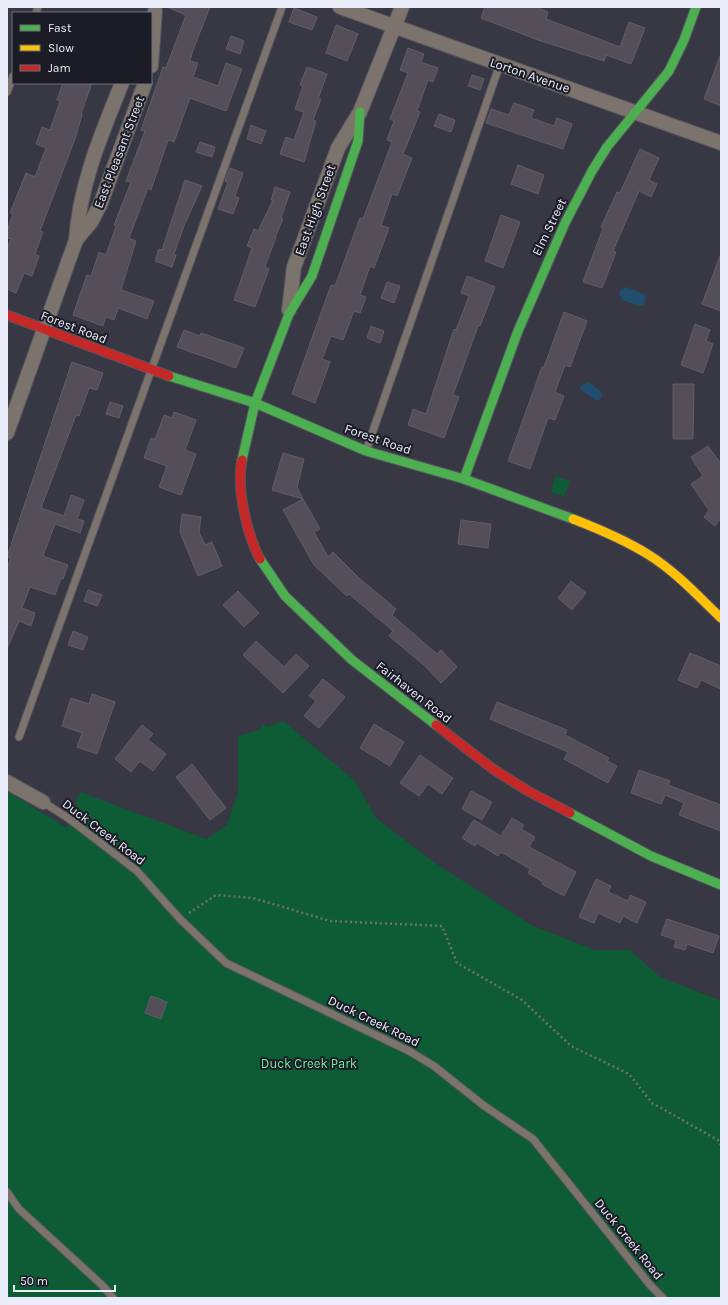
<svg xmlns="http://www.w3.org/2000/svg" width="728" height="1305" viewBox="0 0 728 1305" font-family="Karla,sans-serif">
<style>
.green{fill:#0d5c35}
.water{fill:#204e6c}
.building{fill:#534e57;stroke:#625d66}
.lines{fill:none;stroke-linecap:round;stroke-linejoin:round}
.lane-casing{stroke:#545660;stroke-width:9}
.street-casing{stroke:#545660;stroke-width:16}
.fast-casing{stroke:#545660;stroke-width:11}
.slow-casing{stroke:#545660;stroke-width:11}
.jam-casing{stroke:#545660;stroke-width:11}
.path{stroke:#756f6e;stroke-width:2.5;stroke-dasharray:2 3;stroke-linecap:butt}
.lane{stroke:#7c736c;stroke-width:7}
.street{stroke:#7c736c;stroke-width:14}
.fast{stroke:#4caf50;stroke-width:9}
.slow{stroke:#ffc107;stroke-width:9}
.jam{stroke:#c62828;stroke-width:9}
.labels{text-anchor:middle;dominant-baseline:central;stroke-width:4;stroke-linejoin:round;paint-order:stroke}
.street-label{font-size:13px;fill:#eaecfa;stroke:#1b1c26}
.park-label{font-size:13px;fill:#73ed9e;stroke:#1b1c26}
</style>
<rect width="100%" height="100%" fill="#373844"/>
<g class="green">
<path d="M556 476 570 481 564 496 551 492Z"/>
<path d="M283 721 355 781 376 818 435 863 533 926 595 950H630L660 977 721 1001V1298H7V791L67 828 80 792 206 839 227 825 238 793V736L260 729 263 723 266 727Z"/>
</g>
<g class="water">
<path d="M626 287 644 294 646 298 644 305 640 306 622 300 619 294 620 290Z"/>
<path d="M589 382 601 391 602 396 600 400H595L580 389V386Z"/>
</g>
<g class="building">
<path d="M167 7H210L193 50 190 61 198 63 193 77 218 86 226 63 242 69 226 111 190 98 174 142 168 140 151 190 148 188 140 209 129 238 136 241 121 290 154 301 147 319 118 308 114 320 106 317 103 326 73 315 87 275 91 276 99 252 106 255 116 226 114 225 131 182 126 181 145 131 141 130 163 67 166 68 186 15Z"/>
<path d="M485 7H535L548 12 546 19 620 47 629 22 645 28 631 64 606 55 604 61 538 40 481 18Z"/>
<path d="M294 8 317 17 312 30 289 22Z"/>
<path d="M336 25 358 34 347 61 326 53Z"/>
<path d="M231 36 244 41 240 54 226 49Z"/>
<path d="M408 48 424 54 421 62 438 68 433 82 428 80 417 111 420 112 403 154 412 158 397 196 392 194 381 225 389 228 374 268 370 266 360 295 366 297 360 313 354 311 343 340 331 336 322 359 330 362 315 403 292 394 331 285 335 286 360 218 363 219 392 142 387 140 394 121 390 119 408 73 400 70Z"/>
<path d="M720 56H721V106L704 99Z"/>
<path d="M307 67 327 74 318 99H321L313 120 316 121 304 162 280 154 286 137 294 140 304 112 295 109 303 86 300 85Z"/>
<path d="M472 75 484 79 480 90 468 86Z"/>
<path d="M63 83H92L81 114 82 115 75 139 40 231 43 232 35 254 39 256 32 276 24 273 16 293 7 289V249L11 239 7 238V231L13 214 10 213 26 173 35 177 46 148 36 144 42 127 50 130 60 101 57 100Z"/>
<path d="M514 103 534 110 531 118 554 126 557 118 572 124 563 149 486 123 491 109 509 115Z"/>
<path d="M439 114 455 120 451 132 434 126Z"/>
<path d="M251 125 266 131 261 144 247 139Z"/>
<path d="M200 142 215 147 212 157 196 152Z"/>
<path d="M640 149 659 158 649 180 657 184 651 197 639 191 613 251 616 252 602 288 583 282 603 228 601 227 617 192 620 193Z"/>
<path d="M518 165 544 175 538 194 511 184Z"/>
<path d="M230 168 243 173 235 196 239 198 233 214 218 209 228 182 225 181Z"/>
<path d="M185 180 202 186 184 226 174 254 176 255 172 267 155 261 159 249 162 250Z"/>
<path d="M275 187 290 192 281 218 283 219 275 237H276L265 267 269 269 255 307 234 300 252 248 247 246 254 229 258 231 273 200H271Z"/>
<path d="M501 215 520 222 503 268 485 261Z"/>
<path d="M720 256H721V311L702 304Z"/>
<path d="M467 276 495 287 480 326H478L453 395 459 397 444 438 408 425 413 409 426 414 454 329 456 330 469 296 461 293Z"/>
<path d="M387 282 400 286 394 303 381 298Z"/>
<path d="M564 312 587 321 570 367 565 365 555 392 564 396 555 420 548 418 530 469 508 461 542 367H544Z"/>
<path d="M695 324 710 330 706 341 713 344 703 373 681 365Z"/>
<path d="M371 326 384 331 380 343 367 338Z"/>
<path d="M184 330 200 336 201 333 244 348 236 368 177 347Z"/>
<path d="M72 362 103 373 97 390 89 388 79 416 76 415 41 508 64 516 71 495 84 500 77 519 84 521 80 533 55 524 43 556 68 565 63 579 61 578 55 595 30 587 22 608 35 613 31 626 19 621 7 649V568L11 558 7 557Z"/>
<path d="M673 384H694L693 439H673Z"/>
<path d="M110 402 123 406 119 418 106 414Z"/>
<path d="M174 412 196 420 185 450 196 454 181 495 159 487 167 466 144 458 151 438 155 440 164 415 172 418Z"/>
<path d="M708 446 721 464V518L715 526 704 517 709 510 691 484 703 476 691 457Z"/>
<path d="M283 453 304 459 297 487 303 499 272 490Z"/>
<path d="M303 499 320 529 314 532 328 557 333 552 359 578 396 609 392 615 437 654 441 650 457 667 441 683 425 666 389 636 393 631 349 594 347 596 314 565 283 510Z"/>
<path d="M182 514 201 517 199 532 205 545 212 542 222 566 198 576 180 532Z"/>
<path d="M461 520 491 524 488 548 458 544Z"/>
<path d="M571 581 586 593 572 610 558 598Z"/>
<path d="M88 590 102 595 97 606 84 601Z"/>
<path d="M238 591 259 613 244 627 223 605Z"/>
<path d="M73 631 88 637 83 650 68 645Z"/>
<path d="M256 641 284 667 296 654 309 666 283 693 243 655Z"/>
<path d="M690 653 721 666V689L701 680 697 688 678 680Z"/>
<path d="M323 679 345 697 319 728 304 716 316 701 309 696Z"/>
<path d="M92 694 115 702 97 754 77 747 82 733 62 726 71 698 89 704Z"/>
<path d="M497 702 567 730 565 735 609 758 607 761 617 766 608 783 564 759 568 752 490 719Z"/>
<path d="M374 724 404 742 390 766 360 748Z"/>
<path d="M142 725 153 734 148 740 166 754 153 771 140 761 131 772 115 759Z"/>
<path d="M420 755 453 778 442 794 428 784 419 796 400 783Z"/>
<path d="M192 764 226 808 210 820 176 777Z"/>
<path d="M639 770 670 781 668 785 721 805V831L679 815 684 803 665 795 661 804 631 793Z"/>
<path d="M471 791 492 802 482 820 462 809Z"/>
<path d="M512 818 524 825 521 829 535 837 529 847 576 872 564 896 542 884 543 882 528 873 530 869 501 852 498 856 477 843 475 846 462 838 474 820 501 836Z"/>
<path d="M596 879 611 886 608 892 628 901 630 895 646 902 637 923 623 916 620 923 598 913 594 923 579 917Z"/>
<path d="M667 919 719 936 713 953 687 944 685 950 674 947 676 940 661 935Z"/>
<path d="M151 996 167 1002 161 1019 145 1013Z"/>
</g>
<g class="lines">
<g class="lane-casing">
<g id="lane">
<path d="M36 13 38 7"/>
<path d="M7 92 13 76"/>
<path d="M366 451 500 64"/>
<path d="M19 737 282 7"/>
<path d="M43 802 68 818 137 871 180 919 226 963 409 1051 434 1066 483 1105 533 1139 650 1285 663 1298"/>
<path d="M7 1192 19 1209 103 1286 113 1298"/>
</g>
</g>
<g class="street-casing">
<g id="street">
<path d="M340 7 721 143"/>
<path d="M151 66 155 11"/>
<path d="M76 240 91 222 100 205 145 83"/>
<path d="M289 310 294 267 338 148 360 112 402 7"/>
<path d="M7 433 76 240C80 184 101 135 122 83"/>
<path d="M7 782 43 802"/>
</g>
</g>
<g class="fast-casing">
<g id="fast">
<path d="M169 376 255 403 366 451 464 479 573 519"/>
<path d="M242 460 255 403 289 314 312 276 358 141 360 112"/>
<path d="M464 479 518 331 565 223 592 171 607 147 669 71 684 40 696 7"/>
<path d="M260 559 285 596 352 660 436 725"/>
<path d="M570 813 651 856 721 885"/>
</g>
</g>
<g class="slow-casing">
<path id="slow" d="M573 519C599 529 625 540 649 555 676 572 698 596 721 618"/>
</g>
<g class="jam-casing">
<g id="jam">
<path d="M7 315 169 376"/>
<path d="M242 460C236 487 247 535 260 559"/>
<path d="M436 725 493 769 528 791 570 813"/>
</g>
</g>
<path class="path" d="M189 913 216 895 253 898 330 921 442 926 457 963 522 1000 571 1046 629 1074 652 1103 718 1140 721 1145"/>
<use href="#lane" class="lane"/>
<use href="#street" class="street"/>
<use href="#fast" class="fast"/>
<use href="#slow" class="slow"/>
<use href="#jam" class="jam"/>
</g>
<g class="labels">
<g class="street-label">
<text transform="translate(530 75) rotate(19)">Lorton Avenue</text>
<text transform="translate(119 152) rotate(-69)">East Pleasant Street</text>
<text transform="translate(315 210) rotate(-70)">East High Street</text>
<text transform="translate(549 227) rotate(-64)">Elm Street</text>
<text transform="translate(74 327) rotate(21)">Forest Road</text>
<text transform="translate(378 439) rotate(19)">Forest Road</text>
<text transform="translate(414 692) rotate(38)">Fairhaven Road</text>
<text transform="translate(104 832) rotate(37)">Duck Creek Road</text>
<text transform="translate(374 1021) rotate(26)">Duck Creek Road</text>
<text transform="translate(629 1239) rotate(51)">Duck Creek Road</text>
</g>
<g class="park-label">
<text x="309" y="1063">Duck Creek Park</text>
</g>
</g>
<rect width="728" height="1305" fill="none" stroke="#eaecfa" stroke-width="16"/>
<rect x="12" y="12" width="140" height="72" fill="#1b1c26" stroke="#6e6f7b"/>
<rect x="20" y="25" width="20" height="6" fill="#4caf50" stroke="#6e6f7b"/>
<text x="48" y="32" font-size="12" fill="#eaecfa">Fast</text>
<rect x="20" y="45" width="20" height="6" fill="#ffc107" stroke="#6e6f7b"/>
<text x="48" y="52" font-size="12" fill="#eaecfa">Slow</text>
<rect x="20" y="65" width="20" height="6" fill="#c62828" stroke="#6e6f7b"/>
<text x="48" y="72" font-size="12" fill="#eaecfa">Jam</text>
<path d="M14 1285v6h101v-6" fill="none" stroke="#eaecfa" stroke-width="2"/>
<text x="20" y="1285" font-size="12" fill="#eaecfa" stroke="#1b1c26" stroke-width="3" paint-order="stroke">50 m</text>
</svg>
